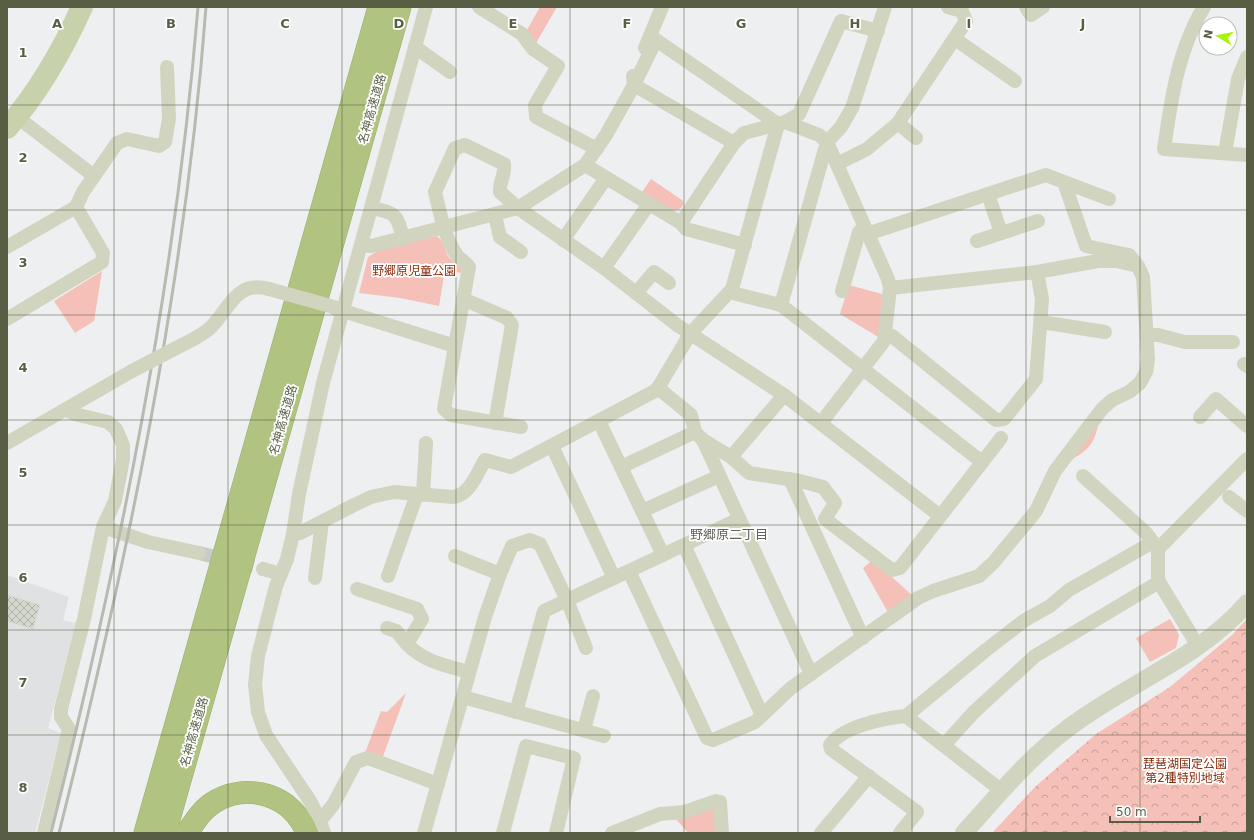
<svg xmlns="http://www.w3.org/2000/svg" width="1254" height="840" viewBox="0 0 1254 840" font-family="'DejaVu Sans','Noto Sans JP',sans-serif">
<style>
.education{fill:#dfe1e2}
.green{fill:#f4c0b7}
.forest{fill:url(#forest-crowns)}
.building{fill:url(#building-cross-hatch);stroke:#d6dbd1}
.lines{fill:none;stroke-linecap:round;stroke-linejoin:round}
.minor-tunnel{stroke:#c8cbc6;stroke-width:14;stroke-dasharray:14 7;stroke-linecap:butt}
.motorway-casing{stroke:#9caf6b;stroke-width:23}
.minor{stroke:#d1d5c0;stroke-width:14}
.tertiary{stroke:#d1d5c0;stroke-width:18}
.primary{stroke:#c7d1ab;stroke-width:22}
.motorway{stroke:#b1c380;stroke-width:22}
.rail{stroke:#b6bab0;stroke-width:3}
.minor-bridge{stroke:#d1d5c0;stroke-width:14}
.grid{fill:none;stroke:#585e44;stroke-width:1;stroke-opacity:0.55}
.labels{text-anchor:middle;dominant-baseline:central;stroke-width:3.5;stroke-linejoin:round;paint-order:stroke}
.street-label{font-size:12px;fill:#585e44;stroke:#fff}
.park-label{font-size:12px;fill:#882c0c;stroke:#fff}
.neighbourhood-label{font-size:13px;fill:#61645a;stroke:#fff}
.grid-label{font-size:13px;text-anchor:middle;font-weight:bold;fill:#585e44;stroke:#fff;stroke-width:3.5;stroke-linejoin:round;paint-order:stroke}
</style>
<defs>
<pattern id="forest-crowns" width="20" height="18" patternUnits="userSpaceOnUse"><rect width="20" height="18" fill="#f4c0b7"/><path d="M2 6a3 3 0 1 1 6 0M12 15a3 3 0 1 1 6 0" fill="none" stroke="#c89f96"/></pattern>
<pattern id="building-cross-hatch" width="8" height="8" patternUnits="userSpaceOnUse"><rect width="8" height="8" fill="#d3d7cc"/><path d="M0 0l8 8M0 8l8-8" fill="none" stroke="#aeb2a7"/></pattern>
</defs>
<rect width="100%" height="100%" fill="#eeeff1"/>
<path class="education" d="M7 575 69 597 63 620 76 623 48 728 61 733 35 833H7Z"/>
<g class="green">
<path d="M540 7H557L536 43 527 30Z"/>
<path d="M651 179 682 200 684 204C675 220 653 199 642 192Z"/>
<path d="M437 236C444 242 444 248 448 256 453 264 461 261 462 273L445 270 439 306 400 298 359 293 368 257 379 250Z"/>
<path d="M102 271 94 321 75 333 54 301Z"/>
<path d="M849 285 882 294 880 338 840 314Z"/>
<path d="M1099 420C1095 444 1089 450 1067 462Z"/>
<path d="M873 560 914 597 889 614 863 568Z"/>
<path d="M1170 619 1179 635 1176 648 1150 662 1136 638Z"/>
<path d="M406 693 382 759 365 753 381 711 387 712Z"/>
<path d="M715 806 717 833H688L676 819Z"/>
</g>
<path class="forest" d="M1247 619V833H992L1036 786 1096 734 1170 687 1232 635Z"/>
<path class="building" d="M7 595 40 605 33 629 7 621Z"/>
<g class="lines">
<path class="minor-tunnel" d="M199 553 263 569"/>
<g class="motorway-casing">
<g id="motorway">
<path d="M145 833 379 7"/>
<path d="M165 833 400 7"/>
<path d="M187 833C195 821 203 808 216 801 250 782 293 796 307 833"/>
</g>
</g>
<g class="minor">
<path d="M479 7 522 34 533 49 558 66 535 105 536 117 597 149"/>
<path d="M1026 7 1031 15 1043 7"/>
<path d="M1204 7C1178 49 1171 100 1164 149L1247 155"/>
<path d="M955 39 1015 81"/>
<path d="M415 47 450 72"/>
<path d="M645 48 662 7"/>
<path d="M17 117 94 176"/>
<path d="M785 122 799 114 841 21 878 31"/>
<path d="M898 123 916 138"/>
<path d="M1225 153 1238 79 1247 57"/>
<path d="M837 164 867 149 898 123 966 21 962 11 948 7"/>
<path d="M585 165 681 223 686 229 745 245"/>
<path d="M1064 182 1109 199"/>
<path d="M988 194 1001 233"/>
<path d="M372 208C396 213 397 214 403 238"/>
<path d="M495 215 500 237 521 252"/>
<path d="M681 223 734 143 744 133 785 122 819 135 827 142 888 279 890 288 884 341 821 423"/>
<path d="M867 234 1046 175 1064 182 1086 246 1129 255 1135 262"/>
<path d="M563 240 606 178"/>
<path d="M977 241 1038 221"/>
<path d="M362 245 371 246 518 208 585 165 606 135 634 85 633 76"/>
<path d="M7 247 76 207 83 192 117 143 127 139 159 146 165 142 169 119 167 67"/>
<path d="M604 268 649 204"/>
<path d="M732 289 736 294 781 305 982 462"/>
<path d="M842 291 859 232 864 227"/>
<path d="M636 293 654 272 669 283"/>
<path d="M463 299 507 318 512 325 495 423"/>
<path d="M781 305 827 142 841 127 852 108 885 7"/>
<path d="M334 308 455 346"/>
<path d="M7 319 102 262 103 253 76 207"/>
<path d="M1041 322 1105 332"/>
<path d="M885 335 892 336 996 420 1004 419 1036 379 1042 299 1037 272"/>
<path d="M1147 335H1158L1185 342H1233"/>
<path d="M182 345C192 340 203 335 211 327 230 308 236 280 269 289"/>
<path d="M1244 364 1247 366"/>
<path d="M658 388 691 415 695 432 703 440 811 674"/>
<path d="M1200 417 1216 399 1247 426"/>
<path d="M599 421 663 555"/>
<path d="M521 427 451 415 444 409 469 267C465 261 459 259 456 254 444 236 440 212 435 192L455 148 465 145 504 164C506 174 499 181 500 192L518 208 604 268 677 325 784 395 940 516"/>
<path d="M703 440 731 457 749 473 800 481 823 487 835 503 825 519 892 570 900 568 1001 438"/>
<path d="M7 443 132 371"/>
<path d="M552 446 614 578"/>
<path d="M731 457 784 395"/>
<path d="M621 467 695 432"/>
<path d="M1083 476 1146 533 1158 549"/>
<path d="M790 479 863 638"/>
<path d="M423 495 426 443"/>
<path d="M1229 497 1247 511"/>
<path d="M642 511 719 476"/>
<path d="M103 527 148 542 199 553"/>
<path d="M293 534 300 533 354 505 371 497 394 492 453 497C470 495 477 473 485 460L511 467 653 392 658 388 690 334 732 289 778 124 656 40 634 85 734 143"/>
<path d="M684 545 762 715"/>
<path d="M455 556 500 574"/>
<path d="M263 569 281 574"/>
<path d="M629 571 707 738 713 740 755 722 791 688 918 598 933 591 979 576 993 563 1036 511 1055 471 1102 409 1112 400 1129 392 1140 383 1146 372 1148 360 1143 277 1138 266 1116 261H1098L1037 272 890 288"/>
<path d="M388 576 417 494"/>
<path d="M315 578 322 522"/>
<path d="M357 589 417 609 422 619 407 644C424 662 447 666 469 672"/>
<path d="M387 628 396 631 407 644"/>
<path d="M1198 646 1159 582 1158 577V549L1247 459"/>
<path d="M463 697 604 736"/>
<path d="M516 712 544 611 739 519"/>
<path d="M584 730 593 696"/>
<path d="M944 745 974 712 1035 656 1159 582"/>
<path d="M1002 791 906 716 986 650 1025 620 1050 606 1069 590 1153 542"/>
<path d="M320 821 333 805 356 762 368 758 438 784"/>
<path d="M44 833 69 729 61 717V709L84 619 103 527 115 501 123 459V445L116 429 108 422 74 414 67 410"/>
<path d="M324 833 320 821 310 801 266 735 258 712 255 685 258 656 276 586 287 559 293 534 299 494 323 383 426 7"/>
<path d="M424 833 485 617 500 574 512 546 530 540 540 544 567 600 586 648"/>
<path d="M503 833 526 746 574 758 556 833"/>
<path d="M612 833 660 814 684 812 716 801 720 802 722 833"/>
<path d="M821 833 869 776"/>
<path d="M900 833 917 812 831 749 830 745C843 726 885 718 906 716"/>
</g>
<path class="tertiary" d="M964 833C997 796 1030 756 1071 726 1128 683 1200 658 1247 603"/>
<path class="primary" d="M7 128C38 93 63 49 82 7"/>
<use href="#motorway" class="motorway"/>
<g class="rail">
<path d="M51 833C119 561 175 287 198 7"/>
<path d="M59 833C127 562 185 286 206 7"/>
</g>
<g class="minor-bridge">
<path d="M269 289 334 307"/>
<path d="M132 371 182 345"/>
</g>
</g>
<path class="grid" d="M114 7V833M228 7V833M342 7V833M456 7V833M570 7V833M684 7V833M798 7V833M912 7V833M1026 7V833M1140 7V833M7 105H1247M7 210H1247M7 315H1247M7 420H1247M7 525H1247M7 630H1247M7 735H1247"/>
<g class="labels">
<g class="street-label">
<text transform="translate(372 109) rotate(-74)">名神高速道路</text>
<text transform="translate(283 420) rotate(-74)">名神高速道路</text>
<text transform="translate(194 732) rotate(-74)">名神高速道路</text>
</g>
<g class="park-label">
<text x="414" y="271">野郷原児童公園</text>
<text x="1185" y="764">琵琶湖国定公園<tspan x="1185" dy="14">第2種特別地域</tspan></text>
</g>
<g class="neighbourhood-label">
<text x="729" y="534">野郷原二丁目</text>
</g>
</g>
<g class="grid-label">
<text x="57" y="28">A</text>
<text x="171" y="28">B</text>
<text x="285" y="28">C</text>
<text x="399" y="28">D</text>
<text x="513" y="28">E</text>
<text x="627" y="28">F</text>
<text x="741" y="28">G</text>
<text x="855" y="28">H</text>
<text x="969" y="28">I</text>
<text x="1083" y="28">J</text>
<text x="23" y="57">1</text>
<text x="23" y="162">2</text>
<text x="23" y="267">3</text>
<text x="23" y="372">4</text>
<text x="23" y="477">5</text>
<text x="23" y="582">6</text>
<text x="23" y="687">7</text>
<text x="23" y="792">8</text>
</g>
<rect width="1254" height="840" fill="none" stroke="#585e44" stroke-width="16"/>
<g transform="translate(1218 36) rotate(280)"><circle r="19" fill="#ffffff" stroke="#bcbfb4"/>
<path d="M0-3L7 15L0 10L-7 15Z" fill="#a7f504"/>
<text y="-6" font-size="11" font-weight="bold" text-anchor="middle" fill="#585e44">N</text>
</g>
<path d="M1110 816v6h90v-6" fill="none" stroke="#585e44" stroke-width="2"/>
<text x="1116" y="816" font-size="12" fill="#585e44" stroke="#ffffff" stroke-width="3" paint-order="stroke">50 m</text>
</svg>
